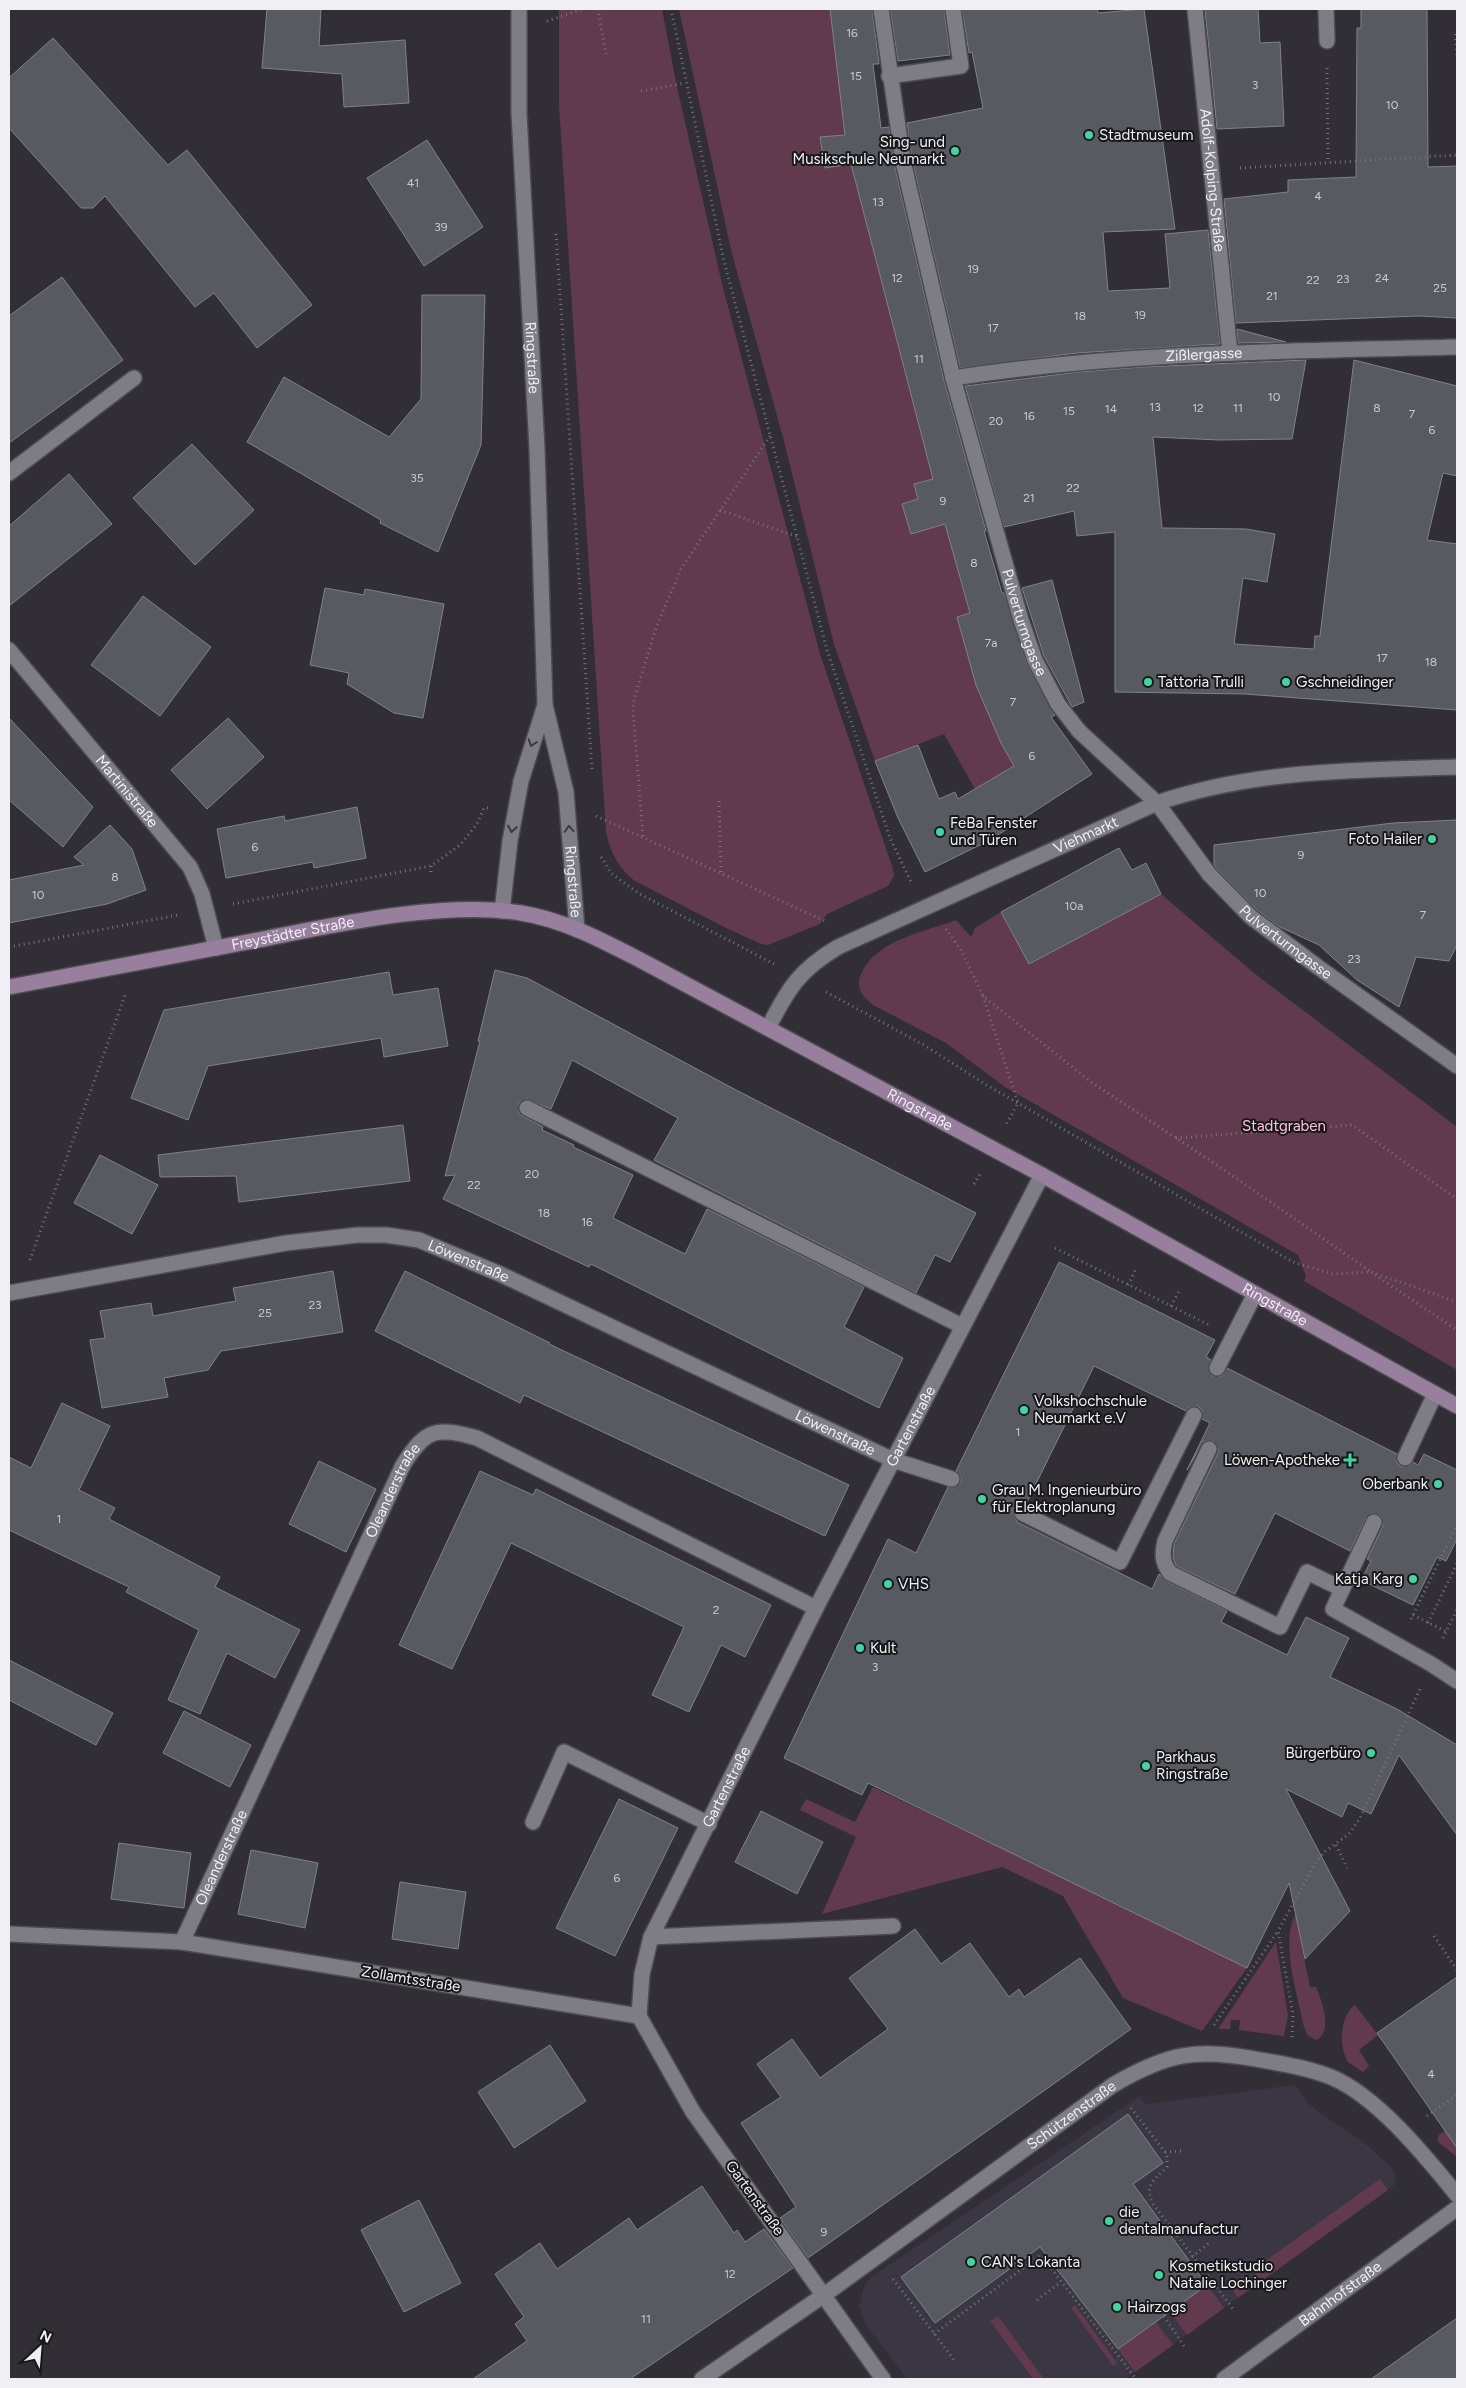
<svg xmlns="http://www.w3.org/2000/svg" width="1466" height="2388" viewBox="0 0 1466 2388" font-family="Figtree,sans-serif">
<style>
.built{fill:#3a3643}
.green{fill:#623a4d}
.building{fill:#575a61;stroke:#80828a}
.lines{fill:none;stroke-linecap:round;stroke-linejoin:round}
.service-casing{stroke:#4d4b51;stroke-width:18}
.minor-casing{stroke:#4d4b51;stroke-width:18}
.secondary-casing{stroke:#4d4b51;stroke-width:18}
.path{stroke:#757479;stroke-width:3;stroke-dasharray:1 4;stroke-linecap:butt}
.service{stroke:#7e7c84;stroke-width:15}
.minor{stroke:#7e7c84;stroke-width:15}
.secondary{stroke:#977f9d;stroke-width:15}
.oneway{stroke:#3c3a3f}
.poi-dot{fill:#43d4a0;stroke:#18171a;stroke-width:2}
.labels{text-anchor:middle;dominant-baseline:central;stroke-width:4;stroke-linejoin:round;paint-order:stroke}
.number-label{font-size:12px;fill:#cacacf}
.poi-label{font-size:15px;fill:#f0eff4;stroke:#18171a;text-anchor:start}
.street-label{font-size:15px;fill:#f0eff4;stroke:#18171a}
.park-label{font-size:15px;fill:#ffc3de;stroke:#18171a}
</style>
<rect width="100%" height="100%" fill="#312f35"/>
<path class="built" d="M1295 2085 1307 2102 1317 2111 1362 2141 1392 2168 1396 2178 1394 2185 1125 2379H907L865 2324 859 2305 864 2287 870 2278 1140 2096 1145 2104Z"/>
<g class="green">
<path d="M559 9H662L677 87 722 284 820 654 893 869 894 876 888 886 827 914 820 924 768 945 761 944 726 928 635 881C618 867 611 854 606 832L559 105Z"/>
<path d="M679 9H830L845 135 820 138 825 167 851 164 933 479 914 484 918 499 902 504 911 534 945 524 970 613 957 617C972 669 987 719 1014 766L975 789 944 734 875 761 834 644 784 441 731 250Z"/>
<path d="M1161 894 1254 973 1457 1127V1370L1304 1281 1306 1276 1298 1255 1005 1087 946 1043 873 1005C861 996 855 986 862 972 878 939 925 932 956 920L971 937 975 928 1001 912 1029 964Z"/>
<path d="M873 1787 990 1843 1005 1810 1247 1968 1202 2031 1123 1998 1063 1896 1002 1867 822 1914 856 1837 800 1810 806 1799 855 1822Z"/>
<path d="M1301 1907 1298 1928 1310 1987H1316C1322 2002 1333 2029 1317 2040L1308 2036 1304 2027C1298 1996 1276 1931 1301 1907Z"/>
<path d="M1276 1942 1288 2015 1284 2036 1239 2030 1240 2020H1231L1230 2029H1218Z"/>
<path d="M1355 2005 1378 2035 1359 2050 1369 2066 1363 2072 1348 2062C1338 2046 1340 2016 1355 2005Z"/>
<path d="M1457 2123V2157L1437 2141 1439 2135Z"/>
<path d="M1380 2179 1388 2190 1238 2298 1229 2285 1245 2274 1250 2278 1257 2273 1254 2269Z"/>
<path d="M1207 2285 1224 2308 1187 2335 1170 2312Z"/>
<path d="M1075 2305 1117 2363 1113 2366 1071 2308Z"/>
<path d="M998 2316 1044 2379H1033L990 2321Z"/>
<path d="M1156 2322 1173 2345 1135 2372 1118 2349Z"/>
</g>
<g class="building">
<path d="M267 9H321L319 46 405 40 409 103 344 107 342 74 262 68Z"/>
<path d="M830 9H872L879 64H873L881 128 889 127 894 163 944 380 986 531H984L1002 593H1004L1027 664 1055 715 1051 717 1092 774 990 840 925 872 898 818 875 761 918 745 939 799 955 792 958 799 1014 766 1001 743 976 685 957 617 970 613 945 524 911 534 902 504 918 499 914 484 933 479 851 164 825 168 820 137 845 135Z"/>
<path d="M890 9H944L950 55 898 61Z"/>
<path d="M962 9H1097L1098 13 1144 9 1175 229 1103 232 1108 291 1170 288 1165 234 1208 230 1220 344 1077 353 960 368 912 159 907 123 983 108 972 52 969 53Z"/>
<path d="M1205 9H1258L1260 43 1280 42 1284 126 1217 129Z"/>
<path d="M1361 9H1427L1428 167 1457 166V318L1419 316 1236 323 1224 199 1288 192V180L1356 177 1357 28H1361Z"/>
<path d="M53 38 168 165 187 150 312 305 257 348 214 293 195 307 105 196 93 208H81L9 128V78Z"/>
<path d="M427 140 483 227 424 266 367 178Z"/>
<path d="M62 277 123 360 9 443V316Z"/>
<path d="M422 295H485L481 445 438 552 380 523 381 520 247 442 284 377 389 437 421 399Z"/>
<path d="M1237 329 1286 342 1238 343Z"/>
<path d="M1306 360 1292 439 1219 440 1153 437 1162 528 1246 529 1275 534 1267 582 1243 578 1234 644 1314 649 1315 636H1320L1354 360 1457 386V476L1443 473 1427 540 1457 544V710L1245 694 1115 692V532L1077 536 1074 511 1004 527 965 386 1079 372 1142 367Z"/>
<path d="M192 444 254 510 195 565 133 498Z"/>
<path d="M69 474 112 524 9 606V526Z"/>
<path d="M1052 580 1084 702 1072 707 1044 656 1022 588Z"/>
<path d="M325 588 364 595 365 589 444 604 423 718 394 713 347 684 349 673 310 665Z"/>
<path d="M143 596 211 647 160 716 91 665Z"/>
<path d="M9 718 93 807 63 847 9 800Z"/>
<path d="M228 718 264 757 207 809 171 770Z"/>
<path d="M357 807 366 858 314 868 313 862 226 878 217 829 284 816 285 821Z"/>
<path d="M1457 820V945L1449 961 1416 957 1399 1007 1357 980 1319 945 1278 926 1257 910 1214 866V845L1393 823Z"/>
<path d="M110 825 132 849 146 890 107 904 9 923V880L84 865 74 857Z"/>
<path d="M1119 848 1132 870 1146 863 1161 894 1029 964 1001 912Z"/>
<path d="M495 970 527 978 736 1090 976 1213 950 1262 935 1255 916 1293 654 1160 678 1118 572 1060 551 1109 527 1099 519 1103V1114L543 1127 542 1130 574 1145 573 1147 633 1175 613 1218 685 1254 707 1209 864 1287 844 1327 903 1358 879 1408 591 1264 589 1267 443 1199 455 1175 445 1176 480 1041H478Z"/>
<path d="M389 972 393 995 438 988 448 1046 384 1057 381 1038 208 1066 188 1120 131 1098 164 1010Z"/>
<path d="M403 1125 410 1181 239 1202 236 1176 160 1177 158 1155Z"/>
<path d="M100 1155 158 1185 132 1234 74 1203Z"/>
<path d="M1059 1262 1215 1340 1206 1357 1211 1360 1208 1369 1212 1376H1222L1227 1368 1397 1454V1463L1401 1467 1410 1466 1413 1462 1418 1465 1424 1454 1457 1470V1539L1446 1561 1437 1557 1413 1605 1361 1580 1371 1561 1367 1559 1383 1526 1381 1516 1374 1513 1366 1518 1350 1551 1275 1513 1235 1594 1176 1566 1173 1557 1174 1544 1218 1453V1448L1213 1441H1204L1187 1470 1210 1423 1202 1419V1410L1198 1406 1189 1407 1186 1411 1094 1366 1026 1504 1017 1505 1013 1509V1514L1017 1522 1152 1589 1159 1574 1166 1581 1227 1611 1221 1622 1287 1655 1306 1617 1349 1638 1330 1677 1397 1709 1457 1745V1835L1399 1755 1371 1814 1348 1803 1342 1817 1286 1789 1350 1911 1305 1959 1289 1883 1247 1968 868 1783 862 1795 784 1758 888 1539 916 1553 948 1487 954 1488 961 1482V1477L956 1471Z"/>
<path d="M333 1271 343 1332 221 1351 208 1370 164 1378 168 1397 102 1408 90 1340 105 1338 100 1311 151 1303 153 1316 236 1301 233 1288Z"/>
<path d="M405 1271 550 1343 549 1344 849 1485 825 1536 524 1395 520 1403 375 1331Z"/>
<path d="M62 1403 110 1426 79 1490 115 1508 109 1519 220 1577 215 1587 300 1630 275 1678 227 1653 200 1714 168 1700 199 1630 126 1592 129 1587 9 1530V1457L31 1468Z"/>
<path d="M319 1461 376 1489 346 1552 289 1524Z"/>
<path d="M480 1471 533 1495 536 1489 771 1605 745 1657 721 1645 689 1712 652 1695 684 1627 511 1543 452 1669 399 1645Z"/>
<path d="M9 1660 113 1713 96 1745 9 1700Z"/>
<path d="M184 1711 251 1745 230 1787 163 1753Z"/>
<path d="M619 1799 678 1828 615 1956 556 1928Z"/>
<path d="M761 1811 823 1842 797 1894 735 1862Z"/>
<path d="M119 1843 191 1853 184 1908 111 1899Z"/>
<path d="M251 1850 318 1863 305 1928 238 1914Z"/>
<path d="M400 1882 466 1892 458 1949 392 1939Z"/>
<path d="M915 1929 941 1964 970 1943 1009 1997 1019 1989 1024 1997 1080 1958 1131 2029 808 2258 780 2218 796 2207 741 2123 781 2097 757 2064 792 2039 820 2078 888 2029 849 1978Z"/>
<path d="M1457 1977V2148L1377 2033Z"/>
<path d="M550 2045 586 2101 514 2148 478 2092Z"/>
<path d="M1128 2114 1163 2163 1133 2184 1207 2285 1118 2349 1040 2247 935 2323 901 2277Z"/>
<path d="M702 2186 734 2233 737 2230 745 2242 764 2229 793 2268 630 2379H473L527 2341 515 2324 524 2317 495 2274 540 2243 557 2269 629 2218 637 2230Z"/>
<path d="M419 2200 461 2283 404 2312 361 2230Z"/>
<path d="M1457 2318V2379H1371Z"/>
</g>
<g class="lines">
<g class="service-casing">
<g id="service">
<path d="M9 473 134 378"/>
<path d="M527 1108 962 1326"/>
<path d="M1217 1368 1255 1294"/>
<path d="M1209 1449 1165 1541C1162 1554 1162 1562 1170 1573L1280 1627 1307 1572 1342 1589"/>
<path d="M1405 1458 1435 1394"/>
<path d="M893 1460 952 1479"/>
<path d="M1022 1513 1120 1562 1194 1415"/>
<path d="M1374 1522 1333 1609 1431 1664 1457 1681"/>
<path d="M533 1822 564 1752 709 1824"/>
<path d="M9 1934 182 1942"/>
<path d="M651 1937 893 1926"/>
</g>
</g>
<g class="minor-casing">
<g id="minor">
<path id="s1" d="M519 9V113L537 449 545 705 566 792 577 930"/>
<path id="s2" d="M881 9 903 161 953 378 1021 620 1035 660 1058 704 1079 731 1157 803 1209 874 1251 917 1318 967 1457 1066"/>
<path id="s3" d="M1195 9 1230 353"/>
<path d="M1326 9 1327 41"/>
<path d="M889 76 961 66 953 9"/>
<path id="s4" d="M953 378C1119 352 1289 351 1457 347"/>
<path id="s5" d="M9 650 190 867 202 894 216 948"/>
<path d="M502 911 510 841 521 781 545 705"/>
<path id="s6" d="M768 1028C788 989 799 970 838 947L1157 803C1252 770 1357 770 1457 767"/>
<path id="s7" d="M9 1293 286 1243 358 1235H386L419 1240 500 1274 893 1460"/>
<path id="s8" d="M639 2016 182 1942 403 1465C426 1428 437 1427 477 1438L816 1608"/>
<path id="s9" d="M702 2379 824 2295 1113 2085C1169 2052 1197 2048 1261 2060 1284 2064 1308 2068 1331 2077 1377 2096 1426 2157 1457 2195"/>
<path id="s10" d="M883 2379 693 2112 639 2016 642 1974 651 1937 816 1608 1042 1175"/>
<path id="s11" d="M1224 2379 1457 2208"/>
</g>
</g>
<g class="secondary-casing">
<g id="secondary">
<path id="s12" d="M9 987C92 972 175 956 258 940 334 925 445 900 521 913 565 920 605 942 644 962L1042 1175 1457 1406"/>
</g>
</g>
<g class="path">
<path d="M598 9 606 54"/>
<path d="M671 9 724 261 827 650 890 838 912 884"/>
<path d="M547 21 584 9"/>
<path d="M1457 31H1455L1457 55"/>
<path d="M1327 68 1328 163"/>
<path d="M641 91 685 83"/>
<path d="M1240 168 1457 155"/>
<path d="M556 234 592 769"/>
<path d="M720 510 798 537"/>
<path d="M719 801 721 872"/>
<path d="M596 816 827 922"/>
<path d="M643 836 633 710 634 699 656 628 681 569 770 436"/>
<path d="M601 857 611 873 638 893 774 964"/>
<path d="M431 866V873"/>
<path d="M233 904 431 866 460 845 477 824 484 808H488"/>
<path d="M946 929 961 950 983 996 1091 1082 1220 1167 1370 1271"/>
<path d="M9 947 178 915"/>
<path d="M826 992 924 1045 985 1084 1293 1262 1333 1274 1371 1272 1457 1302"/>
<path d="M983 996 1018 1103 1006 1125"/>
<path d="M1176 1138 1352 1125 1457 1199"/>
<path d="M974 1184 980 1174"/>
<path d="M1055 1248 1209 1325"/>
<path d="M30 1260 125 995"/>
<path d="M1375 1275 1457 1330"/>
<path d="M1128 1285 1136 1269"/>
<path d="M1171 1306 1179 1291"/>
<path d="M1413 1615 1447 1632"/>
<path d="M1411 1619 1457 1525"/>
<path d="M1428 1623 1457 1563"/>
<path d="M1443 1638 1457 1609"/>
<path d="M1336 1845 1347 1868"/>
<path d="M1434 1936 1457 1970"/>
<path d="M1214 2025 1278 1931"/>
<path d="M1292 2037 1293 2015 1278 1931 1315 1864 1324 1852 1349 1834 1360 1818 1420 1689"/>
<path d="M1131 2108 1165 2152 1167 2157V2167C1154 2180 1144 2185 1153 2204L1234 2310"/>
<path d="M1427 2116 1457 2095"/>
<path d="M1165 2152 1183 2151"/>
<path d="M1192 2257 1209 2243"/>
<path d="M893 2279 954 2360"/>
<path d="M1037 2300 1061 2282"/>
<path d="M1164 2316 1184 2346"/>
<path d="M934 2334 1041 2255 1136 2379"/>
</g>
<use href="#service" class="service"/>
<use href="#minor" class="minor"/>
<use href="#secondary" class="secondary"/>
</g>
<defs><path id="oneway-chevron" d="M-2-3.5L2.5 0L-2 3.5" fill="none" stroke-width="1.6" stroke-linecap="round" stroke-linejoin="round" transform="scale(1.25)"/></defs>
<g class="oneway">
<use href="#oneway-chevron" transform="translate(532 743) rotate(108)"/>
<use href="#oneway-chevron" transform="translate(512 829) rotate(99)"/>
<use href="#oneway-chevron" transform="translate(569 829) rotate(-94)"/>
</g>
<g class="poi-dot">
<circle cx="1089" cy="135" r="5"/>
<circle cx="955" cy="151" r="5"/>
<circle cx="1148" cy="682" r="5"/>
<circle cx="1286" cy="682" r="5"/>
<circle cx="940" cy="832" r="5"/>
<circle cx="1432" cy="839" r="5"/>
<circle cx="1024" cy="1410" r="5"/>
<path d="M1347.5 1452.5h5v5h5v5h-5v5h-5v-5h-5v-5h5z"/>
<circle cx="1438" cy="1484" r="5"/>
<circle cx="982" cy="1499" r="5"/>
<circle cx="1413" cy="1579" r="5"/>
<circle cx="888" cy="1584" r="5"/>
<circle cx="860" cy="1648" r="5"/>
<circle cx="1371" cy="1753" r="5"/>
<circle cx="1146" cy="1766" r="5"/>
<circle cx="1109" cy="2221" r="5"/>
<circle cx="971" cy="2262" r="5"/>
<circle cx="1159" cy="2275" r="5"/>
<circle cx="1117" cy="2307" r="5"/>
</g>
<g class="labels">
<g class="number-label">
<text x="852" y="33">16</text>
<text x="856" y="76">15</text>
<text x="1255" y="85">3</text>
<text x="1392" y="105">10</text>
<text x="413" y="183">41</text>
<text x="1318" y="196">4</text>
<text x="878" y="202">13</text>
<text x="441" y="227">39</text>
<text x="973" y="269">19</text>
<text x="897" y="278">12</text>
<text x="1382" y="278">24</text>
<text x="1343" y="279">23</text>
<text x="1313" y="280">22</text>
<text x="1440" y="288">25</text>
<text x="1272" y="296">21</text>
<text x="1140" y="315">19</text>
<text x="1080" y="316">18</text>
<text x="993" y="328">17</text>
<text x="919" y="359">11</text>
<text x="1274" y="397">10</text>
<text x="1155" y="407">13</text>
<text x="1198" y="408">12</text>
<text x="1238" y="408">11</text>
<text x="1377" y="408">8</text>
<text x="1111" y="409">14</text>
<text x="1069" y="411">15</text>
<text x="1412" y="414">7</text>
<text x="1029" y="416">16</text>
<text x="996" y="421">20</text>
<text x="1432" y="430">6</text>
<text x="417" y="478">35</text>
<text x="1073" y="488">22</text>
<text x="1029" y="498">21</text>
<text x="943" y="501">9</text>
<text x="974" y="563">8</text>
<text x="991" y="643">7a</text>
<text x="1382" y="658">17</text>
<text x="1431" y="662">18</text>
<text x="1013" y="702">7</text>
<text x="1032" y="756">6</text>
<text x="255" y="847">6</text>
<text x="1301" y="855">9</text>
<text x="115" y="877">8</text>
<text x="1260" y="893">10</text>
<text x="38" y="895">10</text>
<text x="1074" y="906">10a</text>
<text x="1423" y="915">7</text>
<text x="1354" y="959">23</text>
<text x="532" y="1174">20</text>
<text x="474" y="1185">22</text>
<text x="544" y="1213">18</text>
<text x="587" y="1222">16</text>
<text x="315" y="1305">23</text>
<text x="265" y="1313">25</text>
<text x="1018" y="1432">1</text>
<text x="59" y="1519">1</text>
<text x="716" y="1610">2</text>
<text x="875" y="1667">3</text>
<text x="617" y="1878">6</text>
<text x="1431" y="2074">4</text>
<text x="824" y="2232">9</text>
<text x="730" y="2274">12</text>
<text x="646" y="2319">11</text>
</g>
<g class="poi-label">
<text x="1099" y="135">Stadtmuseum</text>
<text x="945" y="142" text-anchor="end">Sing- und<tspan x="945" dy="17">Musikschule Neumarkt</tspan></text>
<text x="1158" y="682">Tattoria Trulli</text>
<text x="1296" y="682">Gschneidinger</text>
<text x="950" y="823">FeBa Fenster<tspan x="950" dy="17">und Türen</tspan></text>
<text x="1422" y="839" text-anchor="end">Foto Hailer</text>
<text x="1034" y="1401">Volkshochschule<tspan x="1034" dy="17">Neumarkt e.V</tspan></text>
<text x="1340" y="1460" text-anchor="end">Löwen-Apotheke</text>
<text x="1428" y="1484" text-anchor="end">Oberbank</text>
<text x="992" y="1490">Grau M. Ingenieurbüro<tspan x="992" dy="17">für Elektroplanung</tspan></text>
<text x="1403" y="1579" text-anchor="end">Katja Karg</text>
<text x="898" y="1584">VHS</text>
<text x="870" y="1648">Kult</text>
<text x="1361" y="1753" text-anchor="end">Bürgerbüro</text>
<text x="1156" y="1757">Parkhaus<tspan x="1156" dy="17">Ringstraße</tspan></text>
<text x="1119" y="2212">die<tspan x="1119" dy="17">dentalmanufactur</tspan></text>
<text x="981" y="2262">CAN's Lokanta</text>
<text x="1169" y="2266">Kosmetikstudio<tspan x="1169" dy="17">Natalie Lochinger</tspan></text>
<text x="1127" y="2307">Hairzogs</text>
</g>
<g class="street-label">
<text stroke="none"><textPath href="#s3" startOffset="172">Adolf-Kolping-Straße</textPath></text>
<text stroke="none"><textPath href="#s4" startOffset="252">Zißlergasse</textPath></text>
<text stroke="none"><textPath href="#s1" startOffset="349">Ringstraße</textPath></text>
<text stroke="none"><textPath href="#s2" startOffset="631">Pulverturmgasse</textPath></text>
<text stroke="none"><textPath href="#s5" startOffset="184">Martinistraße</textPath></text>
<text stroke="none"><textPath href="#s6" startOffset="381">Viehmarkt</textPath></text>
<text stroke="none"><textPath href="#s1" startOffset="876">Ringstraße</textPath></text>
<text stroke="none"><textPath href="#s12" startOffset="289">Freystädter Straße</textPath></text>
<text stroke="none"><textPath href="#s2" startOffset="1051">Pulverturmgasse</textPath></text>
<text stroke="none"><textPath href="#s12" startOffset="965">Ringstraße</textPath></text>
<text stroke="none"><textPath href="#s7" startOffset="469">Löwenstraße</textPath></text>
<text stroke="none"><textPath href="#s12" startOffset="1370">Ringstraße</textPath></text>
<text stroke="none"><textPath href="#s10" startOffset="1091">Gartenstraße</textPath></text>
<text stroke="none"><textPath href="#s7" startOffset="874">Löwenstraße</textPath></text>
<text stroke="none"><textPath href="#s8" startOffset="961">Oleanderstraße</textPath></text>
<text stroke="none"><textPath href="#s10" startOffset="686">Gartenstraße</textPath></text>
<text stroke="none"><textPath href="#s8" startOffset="556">Oleanderstraße</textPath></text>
<text transform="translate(411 1979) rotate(9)">Zollamtsstraße</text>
<text stroke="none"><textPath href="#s9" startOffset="454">Schützenstraße</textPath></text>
<text transform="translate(755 2198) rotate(54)">Gartenstraße</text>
<text stroke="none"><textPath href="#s11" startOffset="144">Bahnhofstraße</textPath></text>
</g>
<g class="park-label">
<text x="1284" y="1126">Stadtgraben</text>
</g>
</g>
<rect width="1466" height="2388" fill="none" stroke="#f0eff4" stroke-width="20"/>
<g transform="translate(40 2348) rotate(26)" stroke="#18171a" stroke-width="4" paint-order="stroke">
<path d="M0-4L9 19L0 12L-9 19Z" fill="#f0eff4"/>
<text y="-8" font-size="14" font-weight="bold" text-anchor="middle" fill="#f0eff4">N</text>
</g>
</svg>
